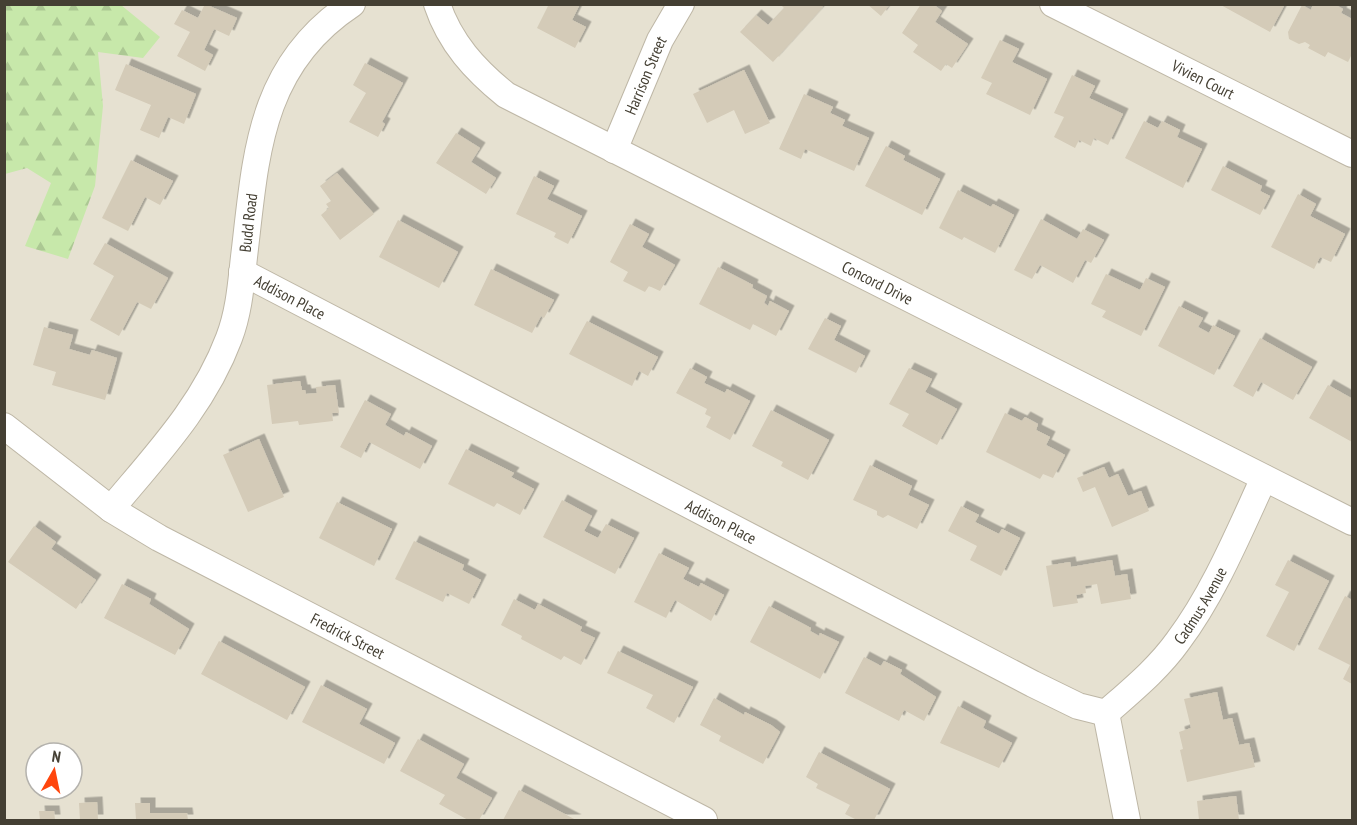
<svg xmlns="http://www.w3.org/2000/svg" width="1357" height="825" viewBox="0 0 1357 825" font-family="'PT Sans Narrow',sans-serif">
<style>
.residential{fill:#e6e1d1;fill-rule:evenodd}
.forest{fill:url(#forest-firs)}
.building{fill:#d4cbb8;filter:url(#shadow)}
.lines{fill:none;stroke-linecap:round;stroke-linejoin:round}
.street-casing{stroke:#beb7a6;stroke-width:28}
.street{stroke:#fff;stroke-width:26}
.labels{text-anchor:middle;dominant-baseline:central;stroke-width:4.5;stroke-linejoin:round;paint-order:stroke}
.street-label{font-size:16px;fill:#443f33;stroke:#fff}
</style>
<defs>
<pattern id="forest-firs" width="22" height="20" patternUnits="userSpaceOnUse" patternTransform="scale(1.5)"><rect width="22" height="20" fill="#c7e8aa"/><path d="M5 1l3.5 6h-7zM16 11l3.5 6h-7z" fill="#acc893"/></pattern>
<filter id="shadow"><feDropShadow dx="5.5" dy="-5.5" stdDeviation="0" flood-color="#0004"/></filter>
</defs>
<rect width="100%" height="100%" fill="#f2efe3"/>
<path class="residential" d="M5 5H1352V820H5ZM36 753H72V789H36Z"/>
<path class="forest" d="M5 4 121 5 160 37 143 58 98 52 103 106 95 186 68 259 25 246 51 183 27 168 5 174Z"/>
<g class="building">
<path d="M205 4 237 18 229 36 214 29 204 50 213 55 205 71 177 56 190 32 174 24 182 10 198 18Z"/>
<path d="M549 4H580L572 20 586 27 575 48 537 28Z"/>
<path d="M780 4H820L823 7 773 62 740 32 756 15 768 25 784 8Z"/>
<path d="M867 4H890L881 16Z"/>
<path d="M921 4H933L942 11 935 22 968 44 952 68 946 64 941 71 913 52 918 45 902 33Z"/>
<path d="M1219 4H1285L1270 32Z"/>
<path d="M1313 4H1334L1343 9 1341 13 1352 19V54L1348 62 1328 52 1325 57 1308 48 1310 45 1305 42 1299 44 1289 39 1288 32 1302 5 1311 10Z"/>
<path d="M1000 40 1019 49 1012 62 1047 79 1030 115 986 94 992 83 981 78Z"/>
<path d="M365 63 403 83 382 122 385 124 378 137 349 122 366 93 353 85Z"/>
<path d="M126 64 196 94 184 124 168 117 159 138 140 130 151 105 115 90Z"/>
<path d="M744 70 770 123 745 134 734 110 707 123 693 94Z"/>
<path d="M1072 75 1095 86 1089 98 1123 114 1108 145 1094 138 1091 146 1079 140 1075 148 1054 137 1064 117 1054 113Z"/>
<path d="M804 94 833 107 830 113 845 120 842 126 869 138 854 171 805 149 801 159 779 149Z"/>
<path d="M1144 121 1158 128 1162 121 1180 130 1177 137 1202 149 1183 188 1125 158Z"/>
<path d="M456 133 480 148 471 162 496 178 486 194 436 163Z"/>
<path d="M886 146 905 156 903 160 940 179 922 215 865 186Z"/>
<path d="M131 160 173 181 160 205 145 197 128 231 102 218Z"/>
<path d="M1223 166 1262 186 1260 191 1270 196 1260 215 1211 190Z"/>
<path d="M337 173 374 214 340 240 321 215 329 208 326 204 331 201 320 186Z"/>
<path d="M534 176 554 186 547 199 582 216 568 244 554 237 556 233 516 214Z"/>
<path d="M958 190 991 207 993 204 1014 215 995 253 964 237 962 240 939 228Z"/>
<path d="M1298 194 1316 204 1310 216 1345 234 1331 262 1320 257 1314 269 1271 247Z"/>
<path d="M1041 219 1077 239 1083 229 1104 240 1091 263 1085 260 1073 283 1040 265 1032 279 1014 270Z"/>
<path d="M398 220 458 252 439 288 379 257Z"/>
<path d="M630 224 649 234 642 247 675 265 660 291 649 286 645 292 623 281 628 272 610 262Z"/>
<path d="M105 243 168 278 151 309 137 302 119 336 90 320 114 276 93 264Z"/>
<path d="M718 267 753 285 752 288 767 296 764 303 768 306 770 301 789 311 776 336 753 324 750 330 699 304Z"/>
<path d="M491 269 554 300 544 318 541 316 532 333 474 305Z"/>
<path d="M1106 274 1140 290 1146 278 1165 287 1141 336 1102 317 1106 311 1091 304Z"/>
<path d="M1179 306 1203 318 1198 327 1209 333 1213 325 1235 336 1214 375 1158 346Z"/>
<path d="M825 318 841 326 834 340 865 356 856 373 808 349Z"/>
<path d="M587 321 658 357 648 376 639 371 632 386 569 354Z"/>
<path d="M44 327 73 335 69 349 90 355 92 350 117 358 105 400 52 385 56 372 33 365Z"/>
<path d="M1260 338 1312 367 1293 400 1261 382 1253 397 1233 386Z"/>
<path d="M690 368 707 377 704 383 725 393 727 389 750 401 730 440 706 427 711 417 705 414 707 409 676 393Z"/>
<path d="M909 368 932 379 925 392 957 409 937 445 902 426 909 414 889 404Z"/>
<path d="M300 381 302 390H305L306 394 317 393 316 387 335 385 339 413H332L333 421 299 425 298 421 272 424 267 385Z"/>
<path d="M1328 385 1351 398 1352 395V442L1309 418Z"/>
<path d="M365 400 391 414 385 425 404 436 406 432 432 446 420 469 369 442 361 458 340 447Z"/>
<path d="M771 410 829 440 808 480 781 466 783 462 752 446Z"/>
<path d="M1005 413 1022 421 1025 417 1038 424 1036 430 1050 437 1046 445 1065 455 1053 478 1043 474 1040 479 986 452Z"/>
<path d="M259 439 284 497 248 512 223 455Z"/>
<path d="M466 449 514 473 511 477 534 489 520 515 497 503 494 507 448 484Z"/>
<path d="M870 465 912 486 908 495 929 505 917 529 888 515 883 518 877 515V511L853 500Z"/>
<path d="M1104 467 1109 478 1118 474 1128 496 1141 491 1149 511 1112 527 1095 487 1083 492 1077 478Z"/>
<path d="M562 500 592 516 584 531 598 538 606 524 634 538 615 574 543 537Z"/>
<path d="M337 502 392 529 374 566 319 538Z"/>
<path d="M961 506 979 515 975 522 999 534 1002 529 1020 538 1001 576 970 560 977 546 948 531Z"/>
<path d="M34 526 56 542 51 549 96 580 76 609 8 562Z"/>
<path d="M414 541 464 565 462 570 481 580 469 604 447 593 443 602 395 579Z"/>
<path d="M659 553 689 568 683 579 699 587 701 583 724 595 711 621 675 600 666 618 634 602Z"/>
<path d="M1112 560 1115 576 1127 574 1131 599 1101 604 1097 584 1085 586 1086 593 1076 595 1078 603 1053 607 1046 566 1070 562 1071 567Z"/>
<path d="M1288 560 1329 581 1294 651 1266 636 1289 592 1275 585Z"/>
<path d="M122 584 151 599 149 604 189 629 175 655 104 618Z"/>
<path d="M1345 596 1352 600V684L1343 679 1350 665 1318 649Z"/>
<path d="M514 599 535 610 538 604 582 627 580 631 595 638 581 665 564 656 561 660 521 639 522 636 501 625Z"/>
<path d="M769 606 811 628 810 631 819 636 820 633 839 642 820 679 750 642Z"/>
<path d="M219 641 305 687 287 720 201 674Z"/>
<path d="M618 651 693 687 674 723 646 708 653 695 607 673Z"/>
<path d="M864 657 881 666 884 661 902 670 900 674 936 697 924 721 904 710 899 721 845 693Z"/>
<path d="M321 685 367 709 359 724 395 743 384 764 302 722Z"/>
<path d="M1217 692 1223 720 1232 718 1239 745 1249 743 1255 767 1187 782 1180 750 1183 749 1179 732 1191 728 1184 699Z"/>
<path d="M714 698 744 715 745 712 771 725 780 732 763 764 719 741 721 736 700 725Z"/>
<path d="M958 706 986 721 983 728 1012 743 999 768 940 743Z"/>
<path d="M418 739 464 764 456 778 492 798 479 820H468L439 804 445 795 400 771Z"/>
<path d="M819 752 890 789 874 820H857L845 814 850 805 816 788 818 784 806 777Z"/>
<path d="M519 790 576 820H503Z"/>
<path d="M1236 796 1239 820H1199L1197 801Z"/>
<path d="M97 802 98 820H80L79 803Z"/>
<path d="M135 803H150V813H187L188 820H136Z"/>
<path d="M39 811H54L55 820H40Z"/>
</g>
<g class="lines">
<g class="street-casing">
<g id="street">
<path id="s1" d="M437 4C450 43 475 70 506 95L1352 522"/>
<path id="s2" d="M1053 4 1352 154"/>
<path id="s3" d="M614 150 660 40 681 4"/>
<path id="s4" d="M242 272 1033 684 1078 706 1106 713"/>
<path id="s5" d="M4 426 111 509 159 538 704 820"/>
<path id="s6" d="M111 509C156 455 204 405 229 338 239 312 241 284 244 257 256 157 258 66 352 4"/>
<path id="s7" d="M1106 713C1132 690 1158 669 1178 641 1214 593 1239 532 1264 478"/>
<path d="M1106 713 1127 820"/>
</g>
</g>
<use href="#street" class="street"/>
</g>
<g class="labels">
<g class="street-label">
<text stroke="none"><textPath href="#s3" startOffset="81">Harrison Street</textPath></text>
<text stroke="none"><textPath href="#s2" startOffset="168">Vivien Court</textPath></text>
<text stroke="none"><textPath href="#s6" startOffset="326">Budd Road</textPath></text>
<text stroke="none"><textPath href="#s1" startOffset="532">Concord Drive</textPath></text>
<text stroke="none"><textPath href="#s4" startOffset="54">Addison Place</textPath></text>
<text stroke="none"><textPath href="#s4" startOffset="540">Addison Place</textPath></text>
<text stroke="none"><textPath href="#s7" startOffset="144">Cadmus Avenue</textPath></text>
<text stroke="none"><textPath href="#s5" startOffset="404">Fredrick Street</textPath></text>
</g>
</g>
<rect width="1357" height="825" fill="none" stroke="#443f33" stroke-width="12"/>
<g transform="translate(54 771) rotate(9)"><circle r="28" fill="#ffffff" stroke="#b4b2ad" stroke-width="1.5"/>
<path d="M0-4.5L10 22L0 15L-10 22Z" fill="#ff460d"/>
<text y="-9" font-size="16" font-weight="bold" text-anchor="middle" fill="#443f33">N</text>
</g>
</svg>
